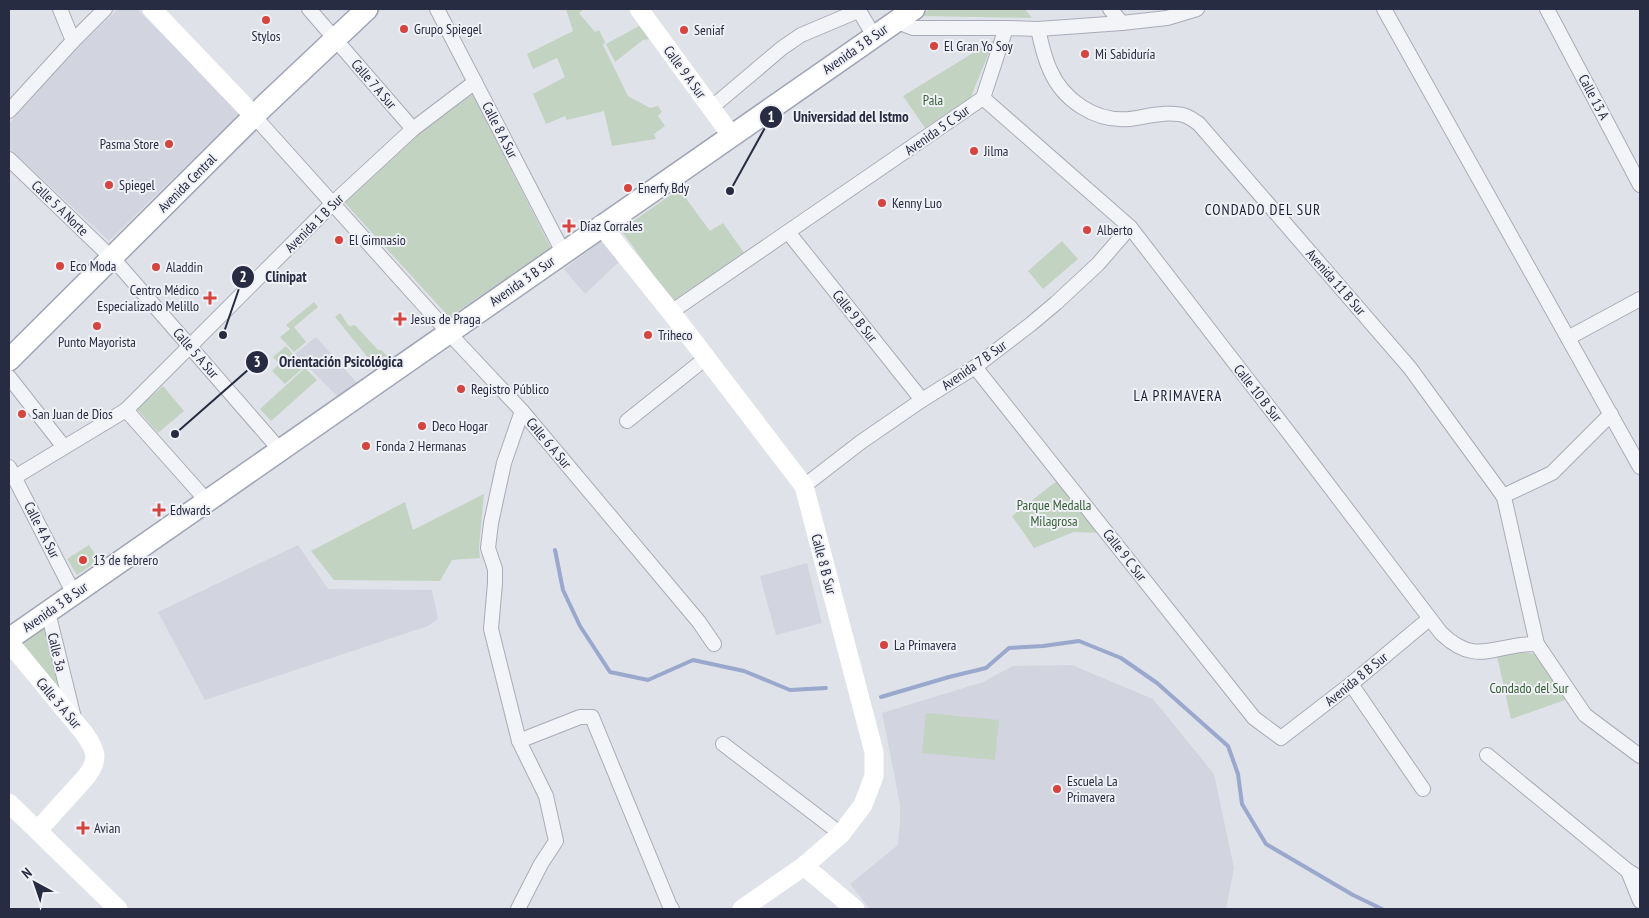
<svg xmlns="http://www.w3.org/2000/svg" width="1649" height="918" viewBox="0 0 1649 918" font-family="'PT Sans Narrow',sans-serif">
<style>
.built{fill:#d2d4df}
.green{fill:#c2d4c1}
.lines{fill:none;stroke-linecap:round;stroke-linejoin:round}
.stream{stroke:#99a8cc;stroke-width:4}
.street-casing{stroke:#a9abb8;stroke-width:16}
.primary-casing{stroke:#9fa4b6;stroke-width:24}
.street{stroke:#f3f4f8;stroke-width:14}
.secondary{stroke:#fff;stroke-width:19}
.primary{stroke:#fff;stroke-width:21}
.poi-dot{fill:#d5453f;stroke:#f0f1f7;stroke-width:2}
.labels{text-anchor:middle;dominant-baseline:central;stroke-width:4;stroke-linejoin:round;paint-order:stroke}
.poi-label{font-size:14px;fill:#282c42;stroke:#f0f1f7;text-anchor:start}
.street-label{font-size:14px;fill:#282c42;stroke:#f0f1f7}
.park-label{font-size:14px;fill:#345f34;stroke:#f0f1f7}
.neighbourhood-label{font-size:15px;letter-spacing:1px;fill:#1a1e33;stroke:#f0f1f7}
.leader{fill:none;stroke:#282c42;stroke-width:2}
.callout-dot{fill:#282c42;stroke:#f0f1f7;stroke-width:2}
.mark-label{font-size:15px;text-anchor:middle;font-weight:bold;fill:#fff}
.callout-label{font-size:15px;text-anchor:middle;font-weight:bold;fill:#282c42;stroke:#f0f1f7;stroke-width:4;stroke-linejoin:round;paint-order:stroke}
</style>
<rect width="100%" height="100%" fill="#e0e2ea"/>
<g class="built">
<path d="M118 9H137L240 113 109 241 9 148V124L62 63Z"/>
<path d="M605 238 622 259 585 294 564 269Z"/>
<path d="M316 337 358 384 338 397 295 354Z"/>
<path d="M298 545 328 589 432 590 438 619 428 626 205 700 158 612Z"/>
<path d="M807 563 822 623 776 635 760 576Z"/>
<path d="M1072 665 1153 699 1214 774 1234 868 1226 909H870L850 884 898 845 900 823V804L882 713 983 682 1013 666Z"/>
</g>
<g class="green">
<path d="M566 9H584L579 13 595 32 599 30 605 42 603 45 628 96 650 108 658 106 662 112 658 116 665 126 654 134 656 139 612 146 604 111 567 120 565 116 546 124 533 94 565 77 557 58 533 69 527 54 573 31Z"/>
<path d="M930 9H1025L1032 18 919 16Z"/>
<path d="M639 26 650 39 643 40 615 62 606 44Z"/>
<path d="M994 40 971 97 925 128 903 96Z"/>
<path d="M473 94 551 248 449 317 344 202 418 133Z"/>
<path d="M679 189 710 231 723 223 745 254 675 305 621 230Z"/>
<path d="M1062 241 1078 259 1043 289 1028 271Z"/>
<path d="M314 302 318 307 294 327 306 342 294 352 280 337 290 329 286 325Z"/>
<path d="M340 313 349 326 355 325 378 350H381L393 361 378 370 335 317Z"/>
<path d="M286 346 304 367 285 384 272 371 279 364 273 357Z"/>
<path d="M305 368 317 380 271 421 260 409Z"/>
<path d="M163 386 184 411 158 433 137 409Z"/>
<path d="M1058 480 1104 533 1074 532 1034 548 1012 516Z"/>
<path d="M484 494 479 547 480 558 452 560 440 581 334 580 311 551 405 502 413 530Z"/>
<path d="M89 545 99 560 77 575 67 559Z"/>
<path d="M45 623 61 686 58 688 21 643Z"/>
<path d="M1521 652 1536 654 1565 700 1511 719 1497 656Z"/>
<path d="M926 713 999 720 995 760 922 753Z"/>
</g>
<g class="lines">
<g class="stream">
<path d="M555 550 563 590 580 626 610 672 648 680 693 660 744 671 790 690 826 688"/>
<path d="M881 697 949 677 986 668 1009 648 1043 646 1079 641 1121 658 1157 683 1228 746 1238 774 1242 804 1266 844 1353 895 1382 909"/>
</g>
<g class="street-casing">
<g id="street">
<path d="M60 9 73 41"/>
<path d="M309 9 413 129"/>
<path d="M437 9 563 252"/>
<path d="M858 9 874 36"/>
<path d="M1110 9 1122 23"/>
<path d="M1384 9 1640 467"/>
<path d="M1547 9 1640 185"/>
<path d="M895 21 913 28H1006"/>
<path d="M1038 29C1041 43 1044 57 1050 70 1063 100 1095 122 1129 119 1145 117 1170 110 1186 116 1191 118 1195 121 1199 124L1410 368 1504 497 1537 644 1585 715 1640 756"/>
<path d="M983 98 1130 227 1292 437 1441 633C1477 668 1495 643 1537 644"/>
<path d="M711 108 782 48 801 35 858 11"/>
<path d="M9 111 73 41 105 9"/>
<path d="M254 116 448 332 522 411 699 622 714 644"/>
<path d="M9 159 118 264 280 450"/>
<path d="M788 232 922 400"/>
<path d="M671 312 983 98 1006 28 1038 29 1122 23 1167 18 1197 9"/>
<path d="M1568 338 1640 299"/>
<path d="M975 367 1254 718 1281 738 1351 684 1429 619"/>
<path d="M9 377 64 447"/>
<path d="M126 410 207 501"/>
<path d="M627 421 706 358"/>
<path d="M9 467 74 594"/>
<path d="M15 477 126 410 332 204 413 129 475 82"/>
<path d="M804 486 861 442 922 400 975 367 1031 324 1056 303 1098 264 1130 227"/>
<path d="M1503 496 1552 473 1611 414"/>
<path d="M48 612 74 718"/>
<path d="M1351 684 1423 789"/>
<path d="M519 741 580 717H592L669 904 672 909"/>
<path d="M723 744 841 834"/>
<path d="M1487 755 1628 871 1640 878"/>
<path d="M1628 871 1640 901"/>
<path d="M518 909 541 864 556 841 546 796 519 741 491 629 495 583V569L488 548 491 523 504 463 522 411"/>
</g>
</g>
<g class="primary-casing">
<g id="primary">
<path d="M9 360 264 106 367 9"/>
<path d="M9 639 914 9"/>
</g>
</g>
<use href="#street" class="street"/>
<g class="secondary">
<path d="M152 9 254 116"/>
<path d="M639 9 731 135"/>
<path d="M601 225 671 312 804 486 874 752V776L863 805 841 834 804 866 742 909"/>
<path d="M9 642 84 733C96 750 100 759 86 777L38 830"/>
<path d="M9 803 118 909"/>
<path d="M804 866 855 909"/>
</g>
<use href="#primary" class="primary"/>
</g>
<g class="poi-dot">
<circle cx="266" cy="20" r="5"/>
<circle cx="404" cy="29" r="5"/>
<circle cx="684" cy="30" r="5"/>
<circle cx="934" cy="46" r="5"/>
<circle cx="1085" cy="54" r="5"/>
<circle cx="169" cy="144" r="5"/>
<circle cx="974" cy="151" r="5"/>
<circle cx="109" cy="185" r="5"/>
<circle cx="628" cy="188" r="5"/>
<circle cx="882" cy="203" r="5"/>
<path d="M566.5 218.5h5v5h5v5h-5v5h-5v-5h-5v-5h5z"/>
<circle cx="1087" cy="230" r="5"/>
<circle cx="339" cy="240" r="5"/>
<circle cx="60" cy="266" r="5"/>
<circle cx="156" cy="267" r="5"/>
<path d="M207.5 290.5h5v5h5v5h-5v5h-5v-5h-5v-5h5z"/>
<path d="M397.5 311.5h5v5h5v5h-5v5h-5v-5h-5v-5h5z"/>
<circle cx="97" cy="326" r="5"/>
<circle cx="648" cy="335" r="5"/>
<circle cx="461" cy="389" r="5"/>
<circle cx="22" cy="414" r="5"/>
<circle cx="422" cy="426" r="5"/>
<circle cx="366" cy="446" r="5"/>
<path d="M156.5 502.5h5v5h5v5h-5v5h-5v-5h-5v-5h5z"/>
<circle cx="83" cy="560" r="5"/>
<circle cx="884" cy="645" r="5"/>
<circle cx="1057" cy="789" r="5"/>
<path d="M80.5 820.5h5v5h5v5h-5v5h-5v-5h-5v-5h5z"/>
</g>
<g class="labels">
<g class="poi-label">
<text x="414" y="29">Grupo Spiegel</text>
<text x="694" y="30">Seniaf</text>
<text x="266" y="36" text-anchor="middle">Stylos</text>
<text x="944" y="46">El Gran Yo Soy</text>
<text x="1095" y="54">Mi Sabiduría</text>
<text x="159" y="144" text-anchor="end">Pasma Store</text>
<text x="984" y="151">Jilma</text>
<text x="119" y="185">Spiegel</text>
<text x="638" y="188">Enerfy Bdy</text>
<text x="892" y="203">Kenny Luo</text>
<text x="580" y="226">Díaz Corrales</text>
<text x="1097" y="230">Alberto</text>
<text x="349" y="240">El Gimnasio</text>
<text x="70" y="266">Eco Moda</text>
<text x="166" y="267">Aladdin</text>
<text x="199" y="290" text-anchor="end">Centro Médico<tspan x="199" dy="16">Especializado Melillo</tspan></text>
<text x="411" y="319">Jesus de Praga</text>
<text x="658" y="335">Triheco</text>
<text x="97" y="342" text-anchor="middle">Punto Mayorista</text>
<text x="471" y="389">Registro Público</text>
<text x="32" y="414">San Juan de Dios</text>
<text x="432" y="426">Deco Hogar</text>
<text x="376" y="446">Fonda 2 Hermanas</text>
<text x="170" y="510">Edwards</text>
<text x="93" y="560">13 de febrero</text>
<text x="894" y="645">La Primavera</text>
<text x="1067" y="781">Escuela La<tspan x="1067" dy="16">Primavera</tspan></text>
<text x="94" y="828">Avian</text>
</g>
<g class="street-label">
<text transform="translate(855 49) rotate(-35)">Avenida 3 B Sur</text>
<text transform="translate(685 72) rotate(54)">Calle 9 A Sur</text>
<text transform="translate(374 84) rotate(49)">Calle 7 A Sur</text>
<text transform="translate(1594 97) rotate(62)">Calle 13 A</text>
<text transform="translate(500 130) rotate(63)">Calle 8 A Sur</text>
<text transform="translate(937 130) rotate(-35)">Avenida 5 C Sur</text>
<text transform="translate(187 183) rotate(-45)">Avenida Central</text>
<text transform="translate(60 208) rotate(44)">Calle 5 A Norte</text>
<text transform="translate(314 223) rotate(-45)">Avenida 1 B Sur</text>
<text transform="translate(522 281) rotate(-35)">Avenida 3 B Sur</text>
<text transform="translate(1336 282) rotate(49)">Avenida 11 B Sur</text>
<text transform="translate(855 316) rotate(51)">Calle 9 B Sur</text>
<text transform="translate(196 353) rotate(49)">Calle 5 A Sur</text>
<text transform="translate(974 365) rotate(-35)">Avenida 7 B Sur</text>
<text transform="translate(1258 393) rotate(52)">Calle 10 B Sur</text>
<text transform="translate(549 443) rotate(50)">Calle 6 A Sur</text>
<text transform="translate(42 530) rotate(63)">Calle 4 A Sur</text>
<text transform="translate(1125 555) rotate(52)">Calle 9 C Sur</text>
<text transform="translate(824 564) rotate(75)">Calle 8 B Sur</text>
<text transform="translate(55 607) rotate(-35)">Avenida 3 B Sur</text>
<text transform="translate(57 652) rotate(76)">Calle 3a</text>
<text transform="translate(1356 679) rotate(-39)">Avenida 8 B Sur</text>
<text transform="translate(59 703) rotate(50)">Calle 3 A Sur</text>
</g>
<g class="park-label">
<text x="933" y="100">Pala</text>
<text x="1054" y="505">Parque Medalla<tspan x="1054" dy="16">Milagrosa</tspan></text>
<text x="1529" y="688">Condado del Sur</text>
</g>
<g class="neighbourhood-label">
<text x="1263" y="209">CONDADO DEL SUR</text>
<text x="1178" y="395">LA PRIMAVERA</text>
</g>
</g>
<path class="leader" d="M730 191L771 117M223 335L243 277M175 434L257 362"/>
<g class="callout-dot">
<circle cx="730" cy="191" r="5"/>
<circle cx="223" cy="335" r="5"/>
<circle cx="175" cy="434" r="5"/>
<circle cx="771" cy="117" r="12"/>
<circle cx="243" cy="277" r="12"/>
<circle cx="257" cy="362" r="12"/>
</g>
<g class="mark-label">
<text x="771" y="122">1</text>
<text x="243" y="282">2</text>
<text x="257" y="367">3</text>
</g>
<g class="callout-label">
<text x="851" y="122">Universidad del Istmo</text>
<text x="286" y="282">Clinipat</text>
<text x="341" y="367">Orientación Psicológica</text>
</g>
<rect width="1649" height="918" fill="none" stroke="#282c42" stroke-width="20"/>
<g transform="translate(35 883) rotate(320)" stroke="#f0f1f7" stroke-width="4" paint-order="stroke">
<path d="M0-4L9 19L0 12L-9 19Z" fill="#282c42"/>
<text y="-8" font-size="14" font-weight="bold" text-anchor="middle" fill="#282c42">N</text>
</g>
</svg>
